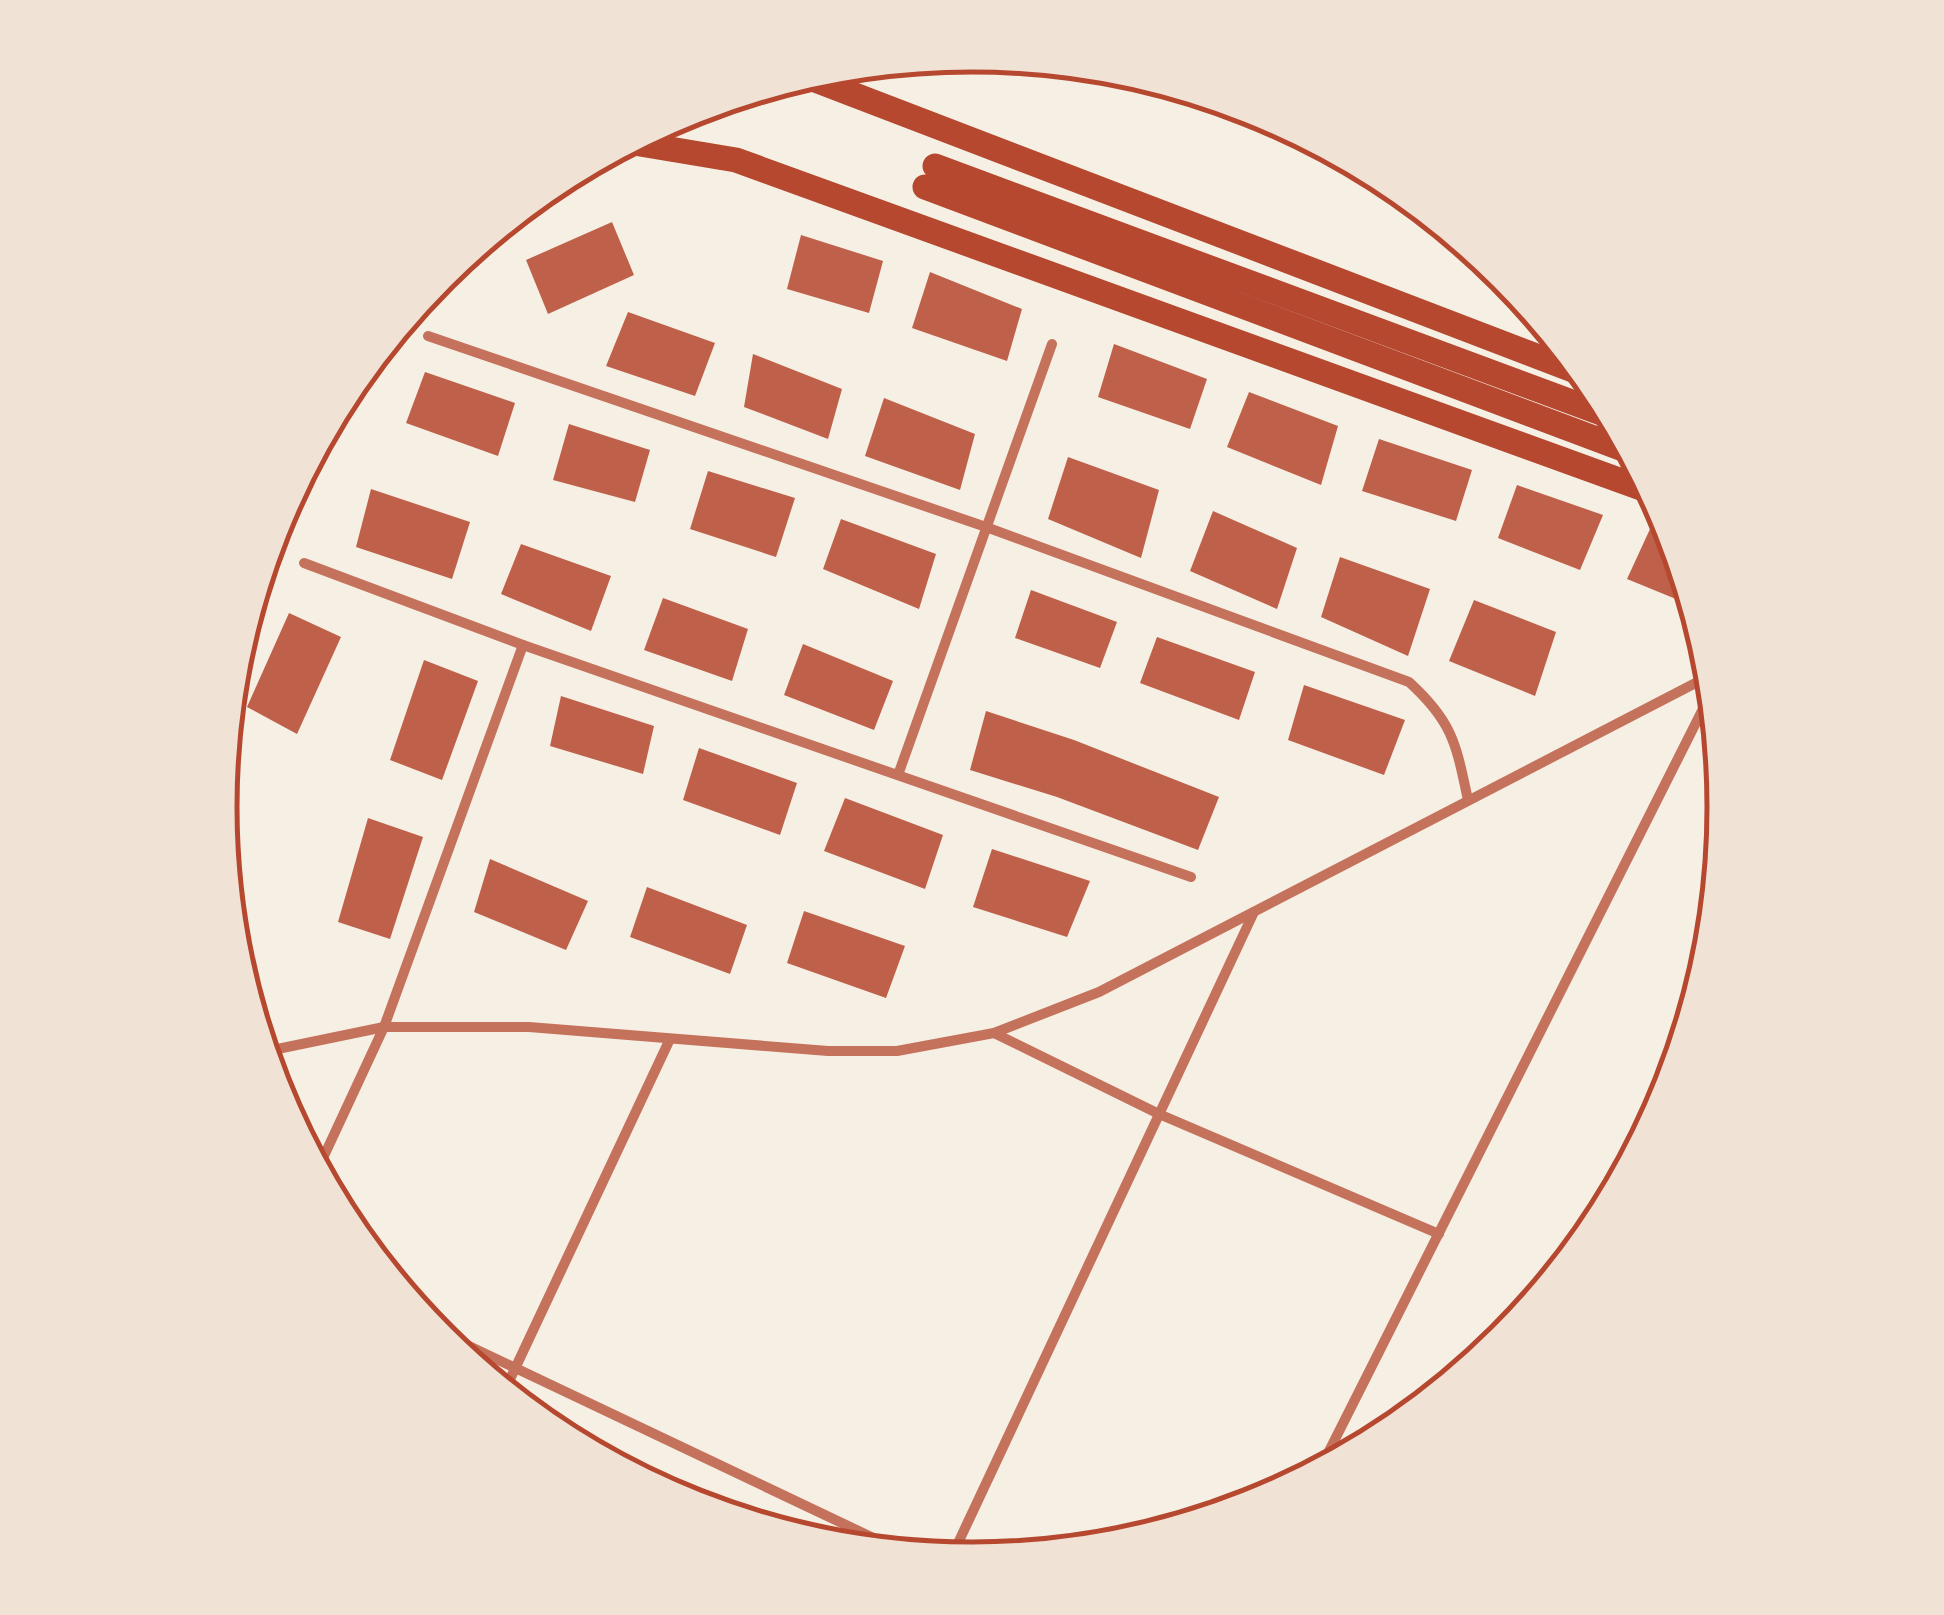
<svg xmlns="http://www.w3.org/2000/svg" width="1944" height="1615" viewBox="0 0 1944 1615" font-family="'Roboto Serif',serif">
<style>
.building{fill:#bf614a}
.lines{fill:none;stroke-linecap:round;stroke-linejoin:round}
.minor{stroke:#c5725c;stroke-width:10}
.secondary{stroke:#b5482f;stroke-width:20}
.primary{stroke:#b5482f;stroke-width:25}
.rim{fill:none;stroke:#b5482f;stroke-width:5}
</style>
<rect width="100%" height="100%" fill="#f6efe4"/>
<g class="building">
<path d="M1066 64 1119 70 1260 113 1301 134 1298 144Z"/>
<path d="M612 222 634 275 548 314 526 260Z"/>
<path d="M801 235 883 261 869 313 787 289Z"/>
<path d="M930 272 1022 309 1007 361 912 328Z"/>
<path d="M628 312 715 343 695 396 606 366Z"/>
<path d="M1114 344 1207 379 1190 429 1098 397Z"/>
<path d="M753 354 842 389 828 439 744 407Z"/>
<path d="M425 372 515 403 498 456 406 423Z"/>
<path d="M1249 392 1338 426 1321 485 1227 447Z"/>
<path d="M884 398 975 434 960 490 865 456Z"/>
<path d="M569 424 650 450 635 502 553 480Z"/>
<path d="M1379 439 1472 470 1456 521 1362 491Z"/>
<path d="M1068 457 1159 490 1141 558 1048 519Z"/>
<path d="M708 471 795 498 776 557 690 529Z"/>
<path d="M1517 485 1603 515 1580 570 1498 538Z"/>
<path d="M371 489 470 522 452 579 356 547Z"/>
<path d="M1213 511 1297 548 1277 609 1190 571Z"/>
<path d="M841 519 936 554 919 609 823 569Z"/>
<path d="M1650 529 1673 538 1693 606 1627 579Z"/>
<path d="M521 544 611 576 591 631 501 594Z"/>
<path d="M1340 557 1430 589 1408 656 1321 617Z"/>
<path d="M1031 590 1117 622 1100 668 1015 638Z"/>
<path d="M663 598 748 629 732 681 644 650Z"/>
<path d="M1474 600 1556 632 1535 696 1449 661Z"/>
<path d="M289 613 341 637 297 734 247 707Z"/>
<path d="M1157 637 1255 672 1239 720 1140 683Z"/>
<path d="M803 644 893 681 874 730 784 695Z"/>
<path d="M424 660 478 681 442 780 390 760Z"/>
<path d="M1304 685 1405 720 1384 775 1288 740Z"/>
<path d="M561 696 654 726 643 774 550 746Z"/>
<path d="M986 711 1074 740 1219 797 1198 850 1057 797 970 770Z"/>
<path d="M699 748 797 783 780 835 683 800Z"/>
<path d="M845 798 943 835 925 889 824 851Z"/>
<path d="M368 818 423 837 390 939 338 922Z"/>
<path d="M992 849 1090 881 1067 937 973 907Z"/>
<path d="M490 859 588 901 566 950 474 912Z"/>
<path d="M647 887 747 925 730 974 630 937Z"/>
<path d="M804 911 905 946 886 998 787 963Z"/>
</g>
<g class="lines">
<g class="minor">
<path d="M428 336 986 527 1409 682C1453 722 1456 744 1468 800"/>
<path d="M304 563 523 645 1191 877"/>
<path d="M898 775 1052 344"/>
<path d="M994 1033 1159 1114 1439 1234"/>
<path d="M263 1052 384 1027H529L828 1051H897L994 1033 1099 992 1711 675"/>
<path d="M317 1171 384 1027 523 645"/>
<path d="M429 1327 905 1553"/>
<path d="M504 1392 670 1039"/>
<path d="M1319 1471 1713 689"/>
<path d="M951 1558 1254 912"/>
</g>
<path class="secondary" d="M270 542 330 420"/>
<g class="primary">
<path d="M805 76 1586 375"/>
<path d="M628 142 736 160 1652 492"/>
<path d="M935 166 1612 417"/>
<path d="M925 187 1631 452"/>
</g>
</g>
<path d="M0 0H1944V1615H0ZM237 807a735 735 0 1 1 1470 0a735 735 0 1 1-1470 0Z" fill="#f1e2d6" fill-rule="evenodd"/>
<path class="rim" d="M237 807a735 735 0 1 1 1470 0a735 735 0 1 1-1470 0Z"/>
</svg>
